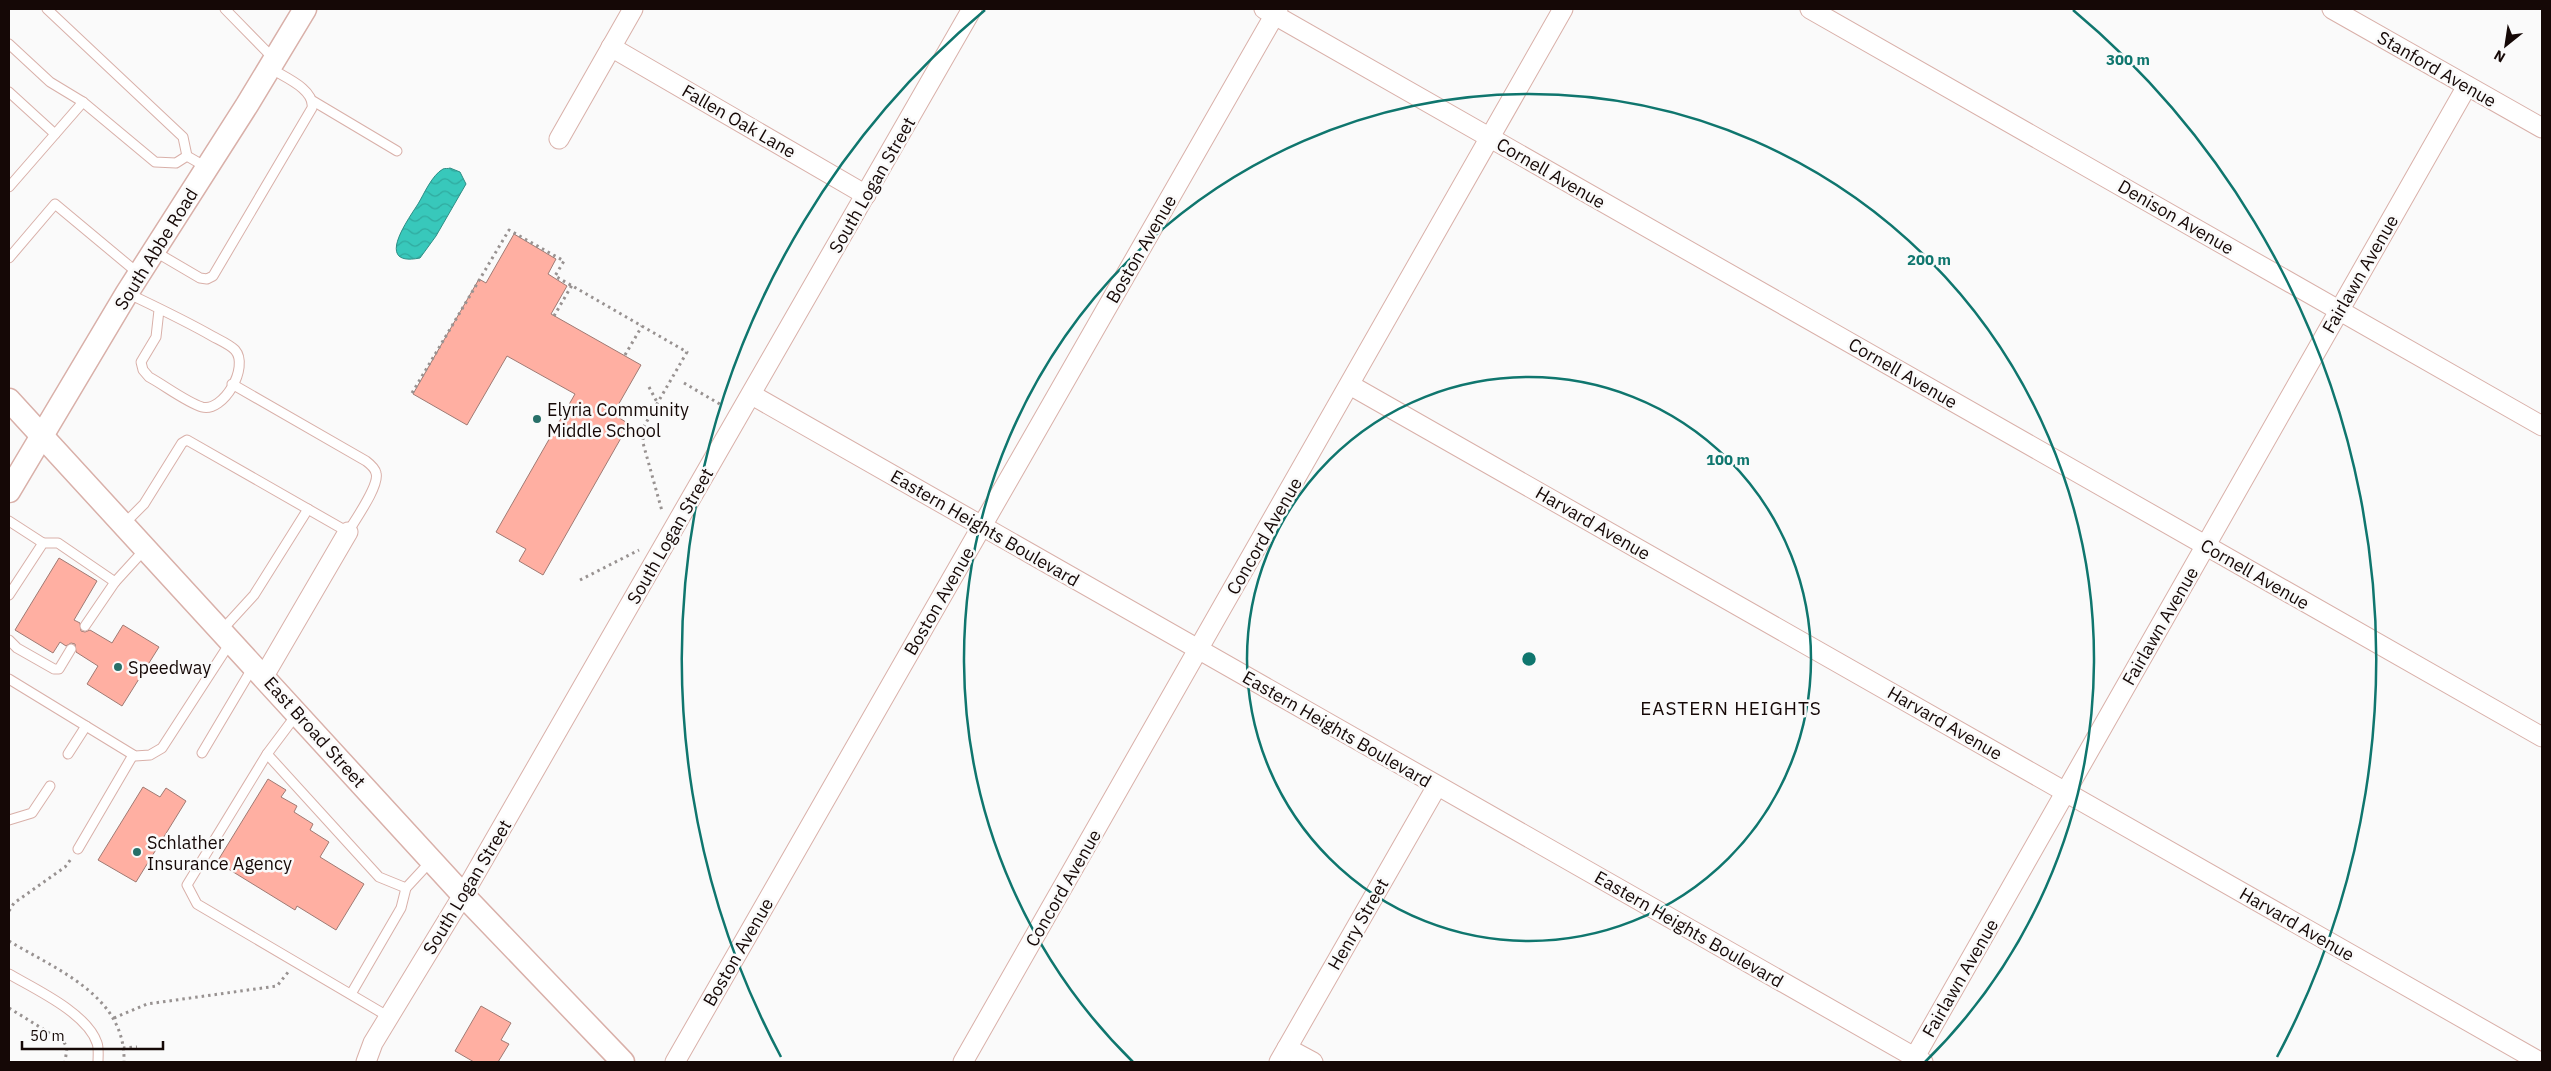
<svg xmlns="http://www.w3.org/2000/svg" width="2551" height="1071" viewBox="0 0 2551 1071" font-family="'IBM Plex Sans',sans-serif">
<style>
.water{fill:url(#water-waves);stroke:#2e8e85}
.building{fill:#ffafa2;stroke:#a07a73}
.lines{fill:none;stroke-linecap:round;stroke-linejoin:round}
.service-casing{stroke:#d9b0a9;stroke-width:11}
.minor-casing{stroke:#d9b0a9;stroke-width:21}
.tertiary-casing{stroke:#d9b0a9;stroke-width:25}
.path{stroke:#989291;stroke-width:3;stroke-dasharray:2.5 4;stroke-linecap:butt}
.service{stroke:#fff;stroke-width:9}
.minor{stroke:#fff;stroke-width:19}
.tertiary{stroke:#fff;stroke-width:22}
.ring{fill:none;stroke:#0f766e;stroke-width:2.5}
.poi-dot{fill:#276f68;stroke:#fafafa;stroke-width:2}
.labels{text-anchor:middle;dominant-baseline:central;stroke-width:5;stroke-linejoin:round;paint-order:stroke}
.street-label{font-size:18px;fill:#150806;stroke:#fafafa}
.poi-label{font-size:18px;fill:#150806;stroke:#fafafa;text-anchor:start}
.neighbourhood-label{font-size:19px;letter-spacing:1px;fill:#150806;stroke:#fafafa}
.centre{fill:#0f766e;stroke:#fafafa;stroke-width:2.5}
.ring-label{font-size:15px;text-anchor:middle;font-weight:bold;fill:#0f766e;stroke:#fafafa;stroke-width:5;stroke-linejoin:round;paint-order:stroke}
</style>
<defs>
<pattern id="water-waves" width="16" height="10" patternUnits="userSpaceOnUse" patternTransform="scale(1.25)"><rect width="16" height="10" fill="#38c8bb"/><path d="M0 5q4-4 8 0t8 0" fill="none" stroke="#30aa9f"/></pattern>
</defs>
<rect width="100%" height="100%" fill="#fafafa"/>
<path class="water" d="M450 168 460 172 466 184 436 236 420 258C374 267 407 221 418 204 424 194 432 175 443 169 445 168 448 169 450 168Z"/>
<g class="building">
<path d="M514 234 556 259 548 274 567 286 551 314 641 365 613 414 629 424 543 575 519 561 526 549 496 532 575 394 507 356 467 425 413 394 479 279 486 283Z"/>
<path d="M59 558 97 581 74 620 80 623 81 631 85 632 90 630 112 643 123 625 159 647 122 706 87 684 98 666 76 652 75 644 71 643 66 646 60 642 53 653 15 630Z"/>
<path d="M268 779 286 790 281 797 297 806 294 812 313 824 310 830 329 842 320 857 364 884 336 930 297 906 295 910 217 862Z"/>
<path d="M143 787 160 797 166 788 186 801 136 882 98 860Z"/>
<path d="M481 1006 511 1023 501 1040 509 1044 498 1062H474L455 1051Z"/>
</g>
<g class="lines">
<g class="service-casing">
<g id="service">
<path d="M47 9 183 137 187 156 206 167"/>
<path d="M225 9 274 59"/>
<path d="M9 44 50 82 83 102 155 162 176 163 187 156"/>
<path d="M9 92 55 134"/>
<path d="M313 101 397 151"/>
<path d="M9 187 83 102"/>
<path d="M154 251 200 278 207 279 213 276 312 108C315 89 284 77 270 68"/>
<path d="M9 258 55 204 139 274"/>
<path d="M127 293C156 307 184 320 212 336 219 340 229 344 235 350 250 367 223 413 202 407 186 402 164 385 149 377L143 370 141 362 156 337 159 310"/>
<path d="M9 521 43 543"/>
<path d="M124 524 144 504 182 443 187 440 348 532C355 520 380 485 376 473 375 468 370 464 366 461L232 384"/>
<path d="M9 595 43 543H58L115 582 146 548"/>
<path d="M85 626 115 582"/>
<path d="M222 630 254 595 308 509"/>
<path d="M9 640 17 648 54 669H59L71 649"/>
<path d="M9 679 135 756 150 755 162 748 230 643"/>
<path d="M297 714 267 754 187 885 197 904 389 1017"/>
<path d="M202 753 253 667"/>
<path d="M68 754 86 726"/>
<path d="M267 754 379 877 406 888"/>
<path d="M9 820 32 813 50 786"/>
<path d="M78 849 133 755"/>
<path d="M9 974C35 989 87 1013 97 1043 99 1048 98 1056 98 1062"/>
<path d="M351 994 401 908 406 888 431 861"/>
</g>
</g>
<g class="minor-casing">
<g id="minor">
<path d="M1264 9 2542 737"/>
<path d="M1810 9 2542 426"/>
<path d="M2332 9 2542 128"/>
<path d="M611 47 866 195"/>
<path d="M559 139 633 9"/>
<path d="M1350 385 2540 1062"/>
<path d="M752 395 1923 1062"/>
<path d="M264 676 348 532"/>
<path d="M1287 1048 1313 1062"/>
<path d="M366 1062 373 1043 463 895 972 9"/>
<path d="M675 1062 1278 9"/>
<path d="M963 1062 1563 9"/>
<path d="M1279 1062 1437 786"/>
<path d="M1912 1062 2467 86"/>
</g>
</g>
<g class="tertiary-casing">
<g id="tertiary">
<path d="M9 400 463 895 623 1062"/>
<path d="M9 491 127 293 247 105 305 9"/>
</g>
</g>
<g class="path">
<path d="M554 316 572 285"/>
<path d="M625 355 642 326"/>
<path d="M684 383 723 406"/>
<path d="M649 387 657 402"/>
<path d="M412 393 509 230 564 261 555 276 687 352 643 428V443L662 511"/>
<path d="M580 580 639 550"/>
<path d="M9 911 14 903 65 867 71 859"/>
<path d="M9 941C57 970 126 996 124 1062"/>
<path d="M9 1008 64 1042 67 1048 65 1062"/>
<path d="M114 1018 147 1004 277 986 289 971"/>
<path d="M123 1048 137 1047"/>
</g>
<use href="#service" class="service"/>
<use href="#minor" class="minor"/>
<use href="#tertiary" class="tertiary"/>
</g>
<g class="ring">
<circle cx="1529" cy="659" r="282"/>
<path d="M1133 1062A565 565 0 1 1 1925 1062"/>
<path d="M781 1057A847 847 0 0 1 985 10M2073 10A847 847 0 0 1 2277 1057"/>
</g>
<g class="poi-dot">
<circle cx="537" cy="419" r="5"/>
<circle cx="118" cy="667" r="5"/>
<circle cx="137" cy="852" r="5"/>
</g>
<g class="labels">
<g class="street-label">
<text transform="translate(2437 69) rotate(30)">Stanford Avenue</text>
<text transform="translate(739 121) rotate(30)">Fallen Oak Lane</text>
<text transform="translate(1551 173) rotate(30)">Cornell Avenue</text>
<text transform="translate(872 185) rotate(-60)">South Logan Street</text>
<text transform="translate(2176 217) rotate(30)">Denison Avenue</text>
<text transform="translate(156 249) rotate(-58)">South Abbe Road</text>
<text transform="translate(1141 249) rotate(-60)">Boston Avenue</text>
<text transform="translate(2360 274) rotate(-60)">Fairlawn Avenue</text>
<text transform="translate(1903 373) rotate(30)">Cornell Avenue</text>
<text transform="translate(1593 523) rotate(30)">Harvard Avenue</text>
<text transform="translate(985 528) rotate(30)">Eastern Heights Boulevard</text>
<text transform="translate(670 536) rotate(-60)">South Logan Street</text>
<text transform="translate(1264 536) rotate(-60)">Concord Avenue</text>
<text transform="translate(2255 574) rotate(30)">Cornell Avenue</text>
<text transform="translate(939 601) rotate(-60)">Boston Avenue</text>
<text transform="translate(2160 626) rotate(-60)">Fairlawn Avenue</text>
<text transform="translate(1945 723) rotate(30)">Harvard Avenue</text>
<text transform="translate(1337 729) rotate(30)">Eastern Heights Boulevard</text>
<text transform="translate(315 732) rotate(48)">East Broad Street</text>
<text transform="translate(467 887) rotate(-59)">South Logan Street</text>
<text transform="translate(1063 888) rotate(-60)">Concord Avenue</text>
<text transform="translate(1358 924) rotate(-60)">Henry Street</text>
<text transform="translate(2297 924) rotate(30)">Harvard Avenue</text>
<text transform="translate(1689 929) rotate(30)">Eastern Heights Boulevard</text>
<text transform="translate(738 952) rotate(-60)">Boston Avenue</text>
<text transform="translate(1960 978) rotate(-60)">Fairlawn Avenue</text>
</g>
<g class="poi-label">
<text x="547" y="409">Elyria Community<tspan x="547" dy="21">Middle School</tspan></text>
<text x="128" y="667">Speedway</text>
<text x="147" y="842">Schlather<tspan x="147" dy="21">Insurance Agency</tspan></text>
</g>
<g class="neighbourhood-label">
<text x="1731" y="708">EASTERN HEIGHTS</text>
</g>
</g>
<circle cx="1529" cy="659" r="8" class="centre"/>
<g class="ring-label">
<text x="2128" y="65">300 m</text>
<text x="1929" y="265">200 m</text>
<text x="1728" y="465">100 m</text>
</g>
<rect width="2551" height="1071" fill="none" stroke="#150806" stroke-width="20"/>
<g transform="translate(2506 45) rotate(210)" stroke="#fafafa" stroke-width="4" paint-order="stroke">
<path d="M0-4L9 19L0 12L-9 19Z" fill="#150806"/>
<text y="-8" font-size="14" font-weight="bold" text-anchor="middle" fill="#150806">N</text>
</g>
<path d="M22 1041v8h141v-8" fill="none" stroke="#150806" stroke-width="2.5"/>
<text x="30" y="1041" font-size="15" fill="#150806" stroke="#fafafa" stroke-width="4" paint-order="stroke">50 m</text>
</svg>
